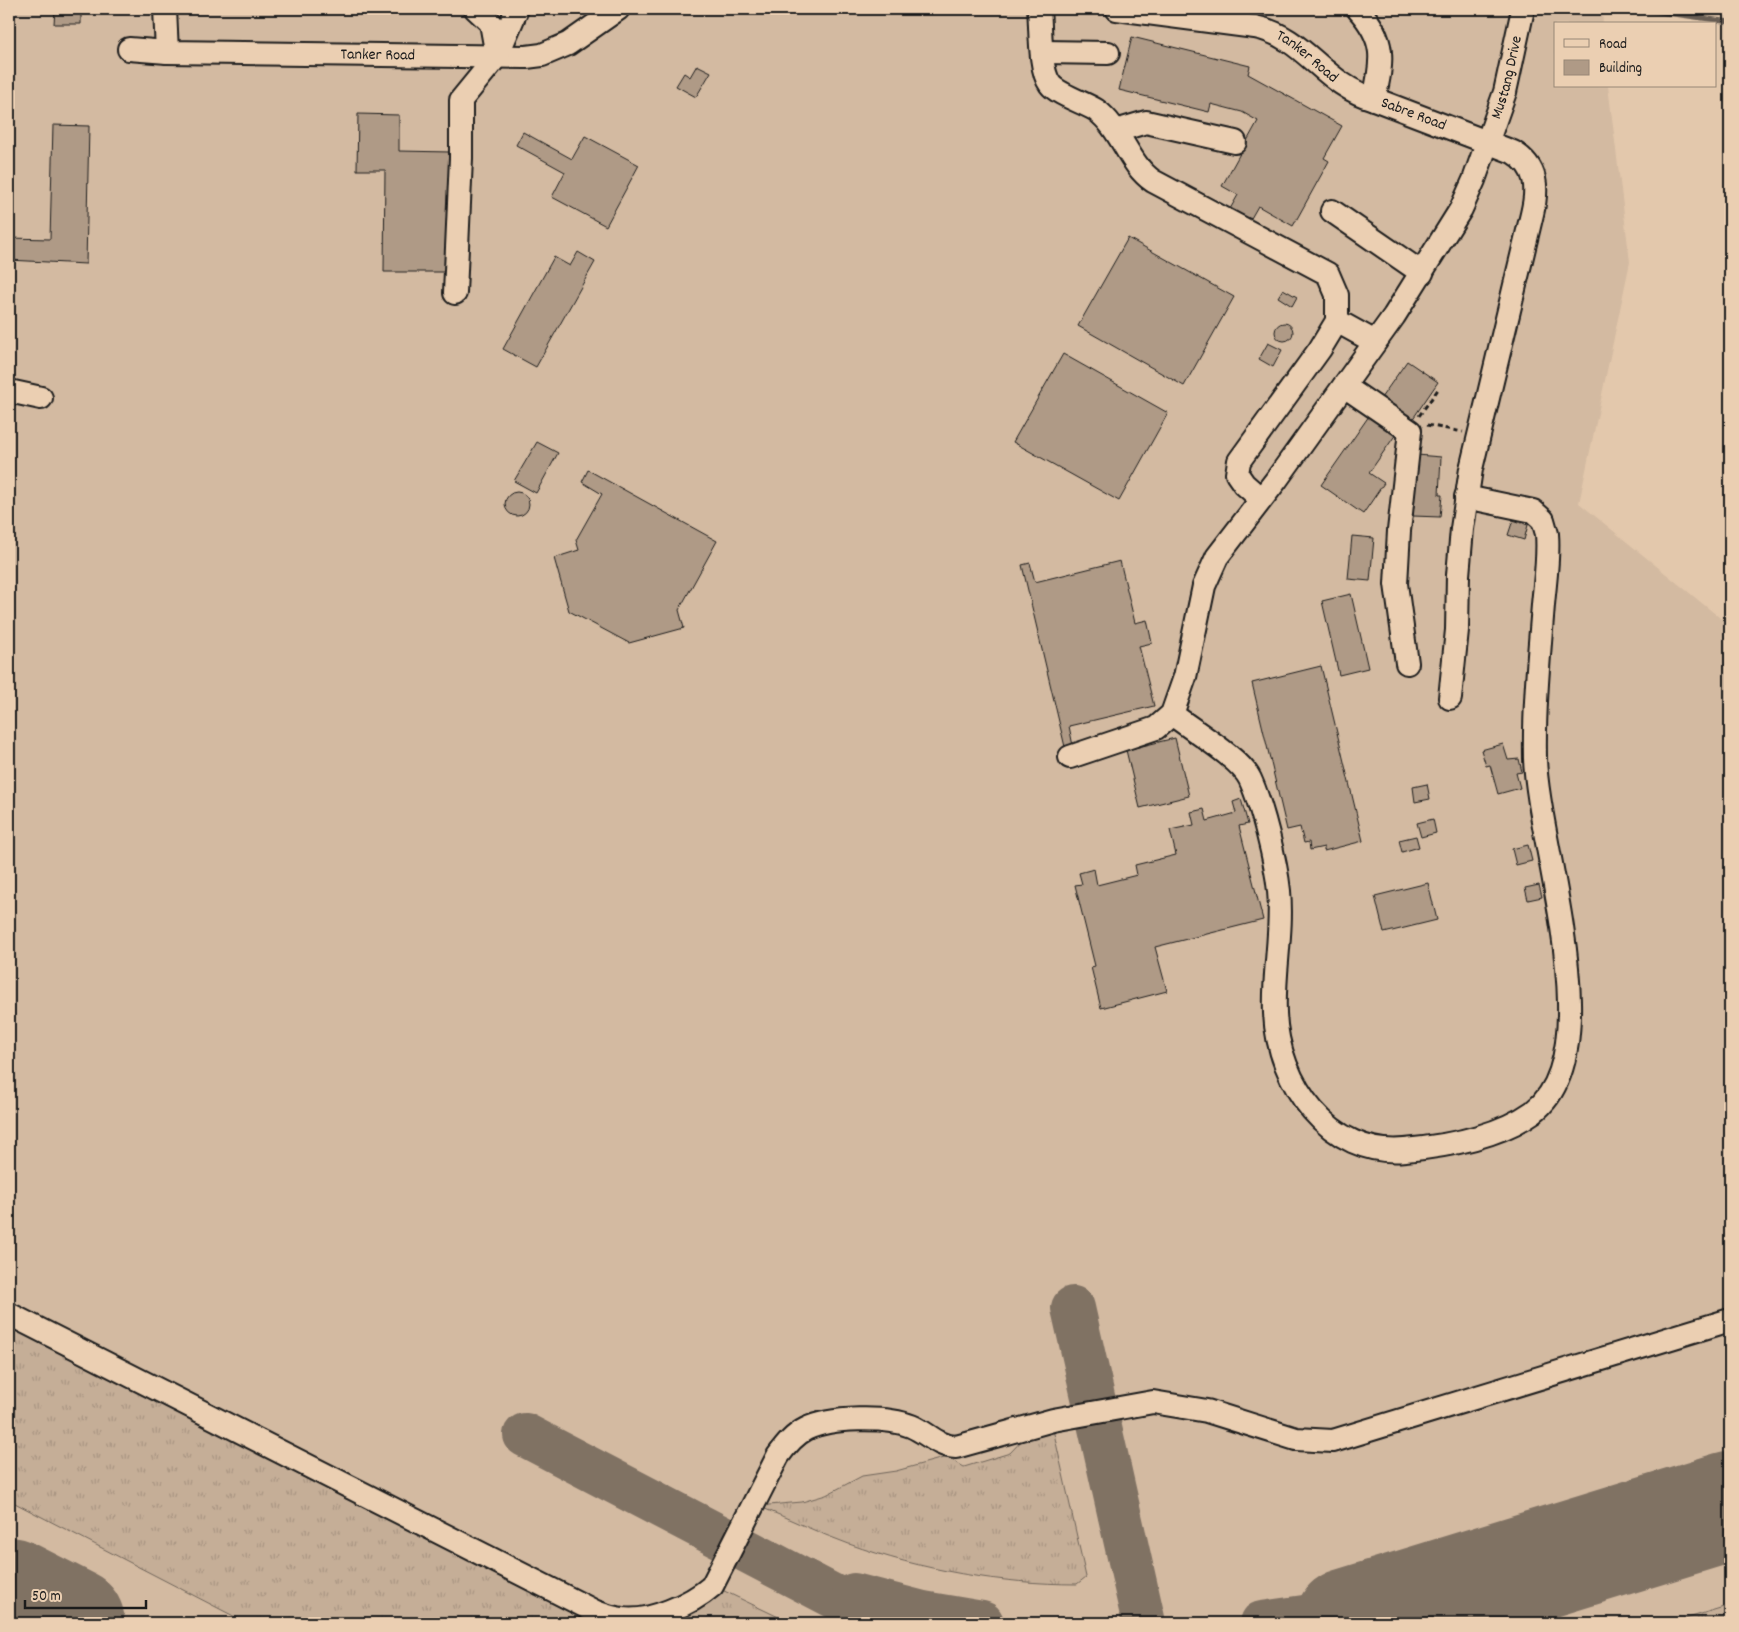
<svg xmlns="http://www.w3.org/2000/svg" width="1739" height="1632" viewBox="0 0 1739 1632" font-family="Dekko,sans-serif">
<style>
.built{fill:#d3baa1}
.grass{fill:url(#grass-tufts);stroke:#70655a}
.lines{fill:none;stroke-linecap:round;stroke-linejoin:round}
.stream{stroke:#675d53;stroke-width:5}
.taxiway{stroke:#807264;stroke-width:44}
.runway{stroke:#807264;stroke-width:110}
.building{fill:#af9a86;stroke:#1c1c1c}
.minor-casing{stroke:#1c1c1c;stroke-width:26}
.path{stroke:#1c1c1c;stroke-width:3;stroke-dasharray:5 4;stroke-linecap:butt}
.minor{stroke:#ebcfb2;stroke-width:22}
.labels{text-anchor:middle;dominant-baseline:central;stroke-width:4;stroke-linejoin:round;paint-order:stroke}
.street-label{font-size:16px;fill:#1c1c1c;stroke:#ebcfb2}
</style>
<defs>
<pattern id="grass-tufts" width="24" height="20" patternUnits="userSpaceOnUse" patternTransform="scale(1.25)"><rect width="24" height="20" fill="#c5ae97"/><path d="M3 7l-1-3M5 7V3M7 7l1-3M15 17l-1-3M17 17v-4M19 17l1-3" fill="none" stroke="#a99582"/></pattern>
</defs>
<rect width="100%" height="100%" fill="#e3c8ac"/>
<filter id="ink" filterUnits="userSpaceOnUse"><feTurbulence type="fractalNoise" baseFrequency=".02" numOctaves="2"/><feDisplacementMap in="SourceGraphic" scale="10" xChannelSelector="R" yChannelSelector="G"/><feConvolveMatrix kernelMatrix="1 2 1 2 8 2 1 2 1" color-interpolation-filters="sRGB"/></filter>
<g filter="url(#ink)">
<path class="built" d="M9 9H1602L1603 24H1555V86H1608L1630 262 1579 503 1730 626V1623H9Z"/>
<g class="grass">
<path d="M9 1319 622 1623H247L9 1500Z"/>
<path d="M1053 1429 1086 1577 1077 1584C1001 1584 921 1570 849 1544 818 1533 788 1518 758 1506L802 1502 826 1495 862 1476 896 1471 947 1457 964 1467 1010 1453 1027 1435Z"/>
<path d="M718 1588 791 1623H640Z"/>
<path d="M1730 1605V1623H1672Z"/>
</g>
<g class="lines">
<path class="stream" d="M1639 9 1730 22"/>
<g class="taxiway">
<path d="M1073 1308 1144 1623"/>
<path d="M525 1435 885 1623"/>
<path d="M854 1595 923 1613 982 1623"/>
<path d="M1262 1623 1325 1614 1490 1580"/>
</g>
<g class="runway">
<path d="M9 1592 70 1623"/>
<path d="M1349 1623 1730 1506"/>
</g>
</g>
<g class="building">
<path d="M55 9H81V24H54Z"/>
<path d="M1132 37 1250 66 1248 74 1342 126 1324 158 1329 161 1293 226 1258 206 1250 220 1230 209 1238 195 1222 186 1258 121 1242 112 1211 104 1209 112 1119 90Z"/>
<path d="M697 65 711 72 696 97 676 86 684 73 690 77Z"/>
<path d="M358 114 399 115V151L450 152 448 272H384L385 170H357Z"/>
<path d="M53 125 89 126 86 264 9 260V238L50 239Z"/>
<path d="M523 132 572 159 585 136 639 165 606 226 552 197 565 172 516 145Z"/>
<path d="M1128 238 1234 297 1184 386 1078 326Z"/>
<path d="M578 252 595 262 536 367 503 349 554 257 570 266Z"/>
<path d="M1283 289 1297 297 1292 306 1278 297Z"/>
<circle cx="1284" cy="332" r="9"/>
<path d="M1268 343 1282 350 1273 367 1259 359Z"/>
<path d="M1063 354 1168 413 1119 501 1013 442Z"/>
<path d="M1407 361 1438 382 1412 420 1381 398Z"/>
<path d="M1369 416 1396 434 1369 473 1384 483 1363 514 1321 485Z"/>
<path d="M537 442 558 453 536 493 514 481Z"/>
<path d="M1417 455 1441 457 1439 495H1442L1440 517 1413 516Z"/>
<path d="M588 470 717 541 679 610 684 628 629 643 569 611 554 558 579 550 576 540 602 494 582 482Z"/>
<circle cx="517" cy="504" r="12"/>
<path d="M1513 520 1528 525 1524 540 1508 535Z"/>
<path d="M1352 536 1374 538 1370 581 1348 579Z"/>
<path d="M1120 561 1135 623 1147 620 1152 643 1139 646 1154 706 1069 726 1073 746 1065 747 1022 565 1030 563 1035 582Z"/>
<path d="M1351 594 1368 668 1339 675 1322 601Z"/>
<path d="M1321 666 1363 841 1324 851V847L1310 850 1309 842 1304 843 1300 827 1287 830 1252 683Z"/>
<path d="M1175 738 1189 796 1140 808 1126 750Z"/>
<path d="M1503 744 1508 760 1519 759 1522 772 1516 773 1520 788 1498 794 1490 765 1486 766 1481 750Z"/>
<path d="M1427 784 1430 799 1415 802 1413 787Z"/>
<path d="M1241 799 1248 824 1239 826 1263 920 1155 947 1167 991 1101 1008 1091 967 1095 966 1075 885 1082 884 1079 873 1094 869 1097 885 1137 875 1135 865 1176 855 1170 830 1194 825 1191 812 1204 809 1207 821 1236 813 1233 802Z"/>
<path d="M1433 819 1436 833 1421 837 1417 823Z"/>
<path d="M1416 836 1419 847 1402 852 1399 840Z"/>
<path d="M1528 845 1532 861 1516 865 1512 849Z"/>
<path d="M1428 883 1437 920 1384 933 1375 896Z"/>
<path d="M1539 885 1542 897 1528 900 1525 888Z"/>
</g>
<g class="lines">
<g class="minor-casing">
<g id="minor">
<path id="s1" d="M165 9 167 52 526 57 542 55 568 44 618 9"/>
<path d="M476 9 491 23 497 56"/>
<path d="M1039 9C1041 28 1039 69 1050 84 1057 94 1085 103 1096 110 1122 129 1128 164 1153 181L1328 274 1337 295V321L1375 342"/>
<path id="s2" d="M1117 9 1255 27C1306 37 1322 84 1374 99"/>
<path id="s3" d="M1358 9C1386 40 1383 60 1374 99L1513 152C1538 167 1538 189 1532 214L1471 469 1462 529 1458 575 1457 630 1450 698"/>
<path d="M129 49 167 52"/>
<path d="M1043 52 1108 53"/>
<path d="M1116 131 1146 122 1235 142"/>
<path d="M1332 211 1422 273"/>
<path d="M455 293 461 158V100L497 56 517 9"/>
<path d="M1344 386 1410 431 1399 531 1396 584 1407 663"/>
<path d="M9 391 41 398"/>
<path d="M1261 499 1244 484 1237 474 1239 461 1320 349 1337 321"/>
<path d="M1172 714C1192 730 1240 758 1250 779 1262 805 1276 862 1279 891 1283 931 1273 973 1275 1013 1278 1083 1329 1157 1405 1150 1448 1146 1498 1137 1533 1112 1612 1053 1537 842 1535 758 1534 707 1539 656 1543 605 1545 581 1549 557 1547 534L1543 520 1533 511 1466 497"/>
<path id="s4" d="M1070 757 1156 728 1172 714 1185 677 1204 586 1217 557 1277 479 1394 316 1461 209 1474 180 1505 92 1523 9"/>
<path d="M9 1314 596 1612C604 1615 613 1618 622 1619 650 1623 691 1604 712 1586L778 1456C786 1445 794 1435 806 1429 830 1417 887 1416 911 1426 928 1433 937 1446 956 1447L1053 1420 1153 1402 1207 1411 1296 1439 1333 1441 1730 1320"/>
</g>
</g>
<g class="path">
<path d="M1419 416 1439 388"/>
<path d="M1427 425 1463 432"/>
</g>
<use href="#minor" class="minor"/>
</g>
</g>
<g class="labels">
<g class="street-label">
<text stroke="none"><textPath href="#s1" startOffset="254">Tanker Road</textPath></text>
<text stroke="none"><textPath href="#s2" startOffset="200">Tanker Road</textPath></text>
<text stroke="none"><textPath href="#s4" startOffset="841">Mustang Drive</textPath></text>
<text stroke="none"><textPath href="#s3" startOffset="139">Sabre Road</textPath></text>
</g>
</g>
<rect width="1739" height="1632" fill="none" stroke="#ebcfb2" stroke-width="30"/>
<rect x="15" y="15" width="1709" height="1602" fill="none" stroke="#1c1c1c" stroke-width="2" filter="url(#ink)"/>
<rect x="1554" y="22" width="162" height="65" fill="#ebcfb2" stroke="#988776"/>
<rect x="1564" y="39" width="25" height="8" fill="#ebcfb2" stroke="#988776"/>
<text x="1599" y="48" font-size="15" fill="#1c1c1c">Road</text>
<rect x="1564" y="60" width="25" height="15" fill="#af9a86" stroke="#988776"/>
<text x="1599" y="72" font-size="15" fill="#1c1c1c">Building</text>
<path d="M25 1600v8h121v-8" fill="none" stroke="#1c1c1c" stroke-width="2.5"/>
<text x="32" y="1600" font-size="15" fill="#1c1c1c" stroke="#ebcfb2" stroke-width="4" paint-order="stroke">50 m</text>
</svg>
